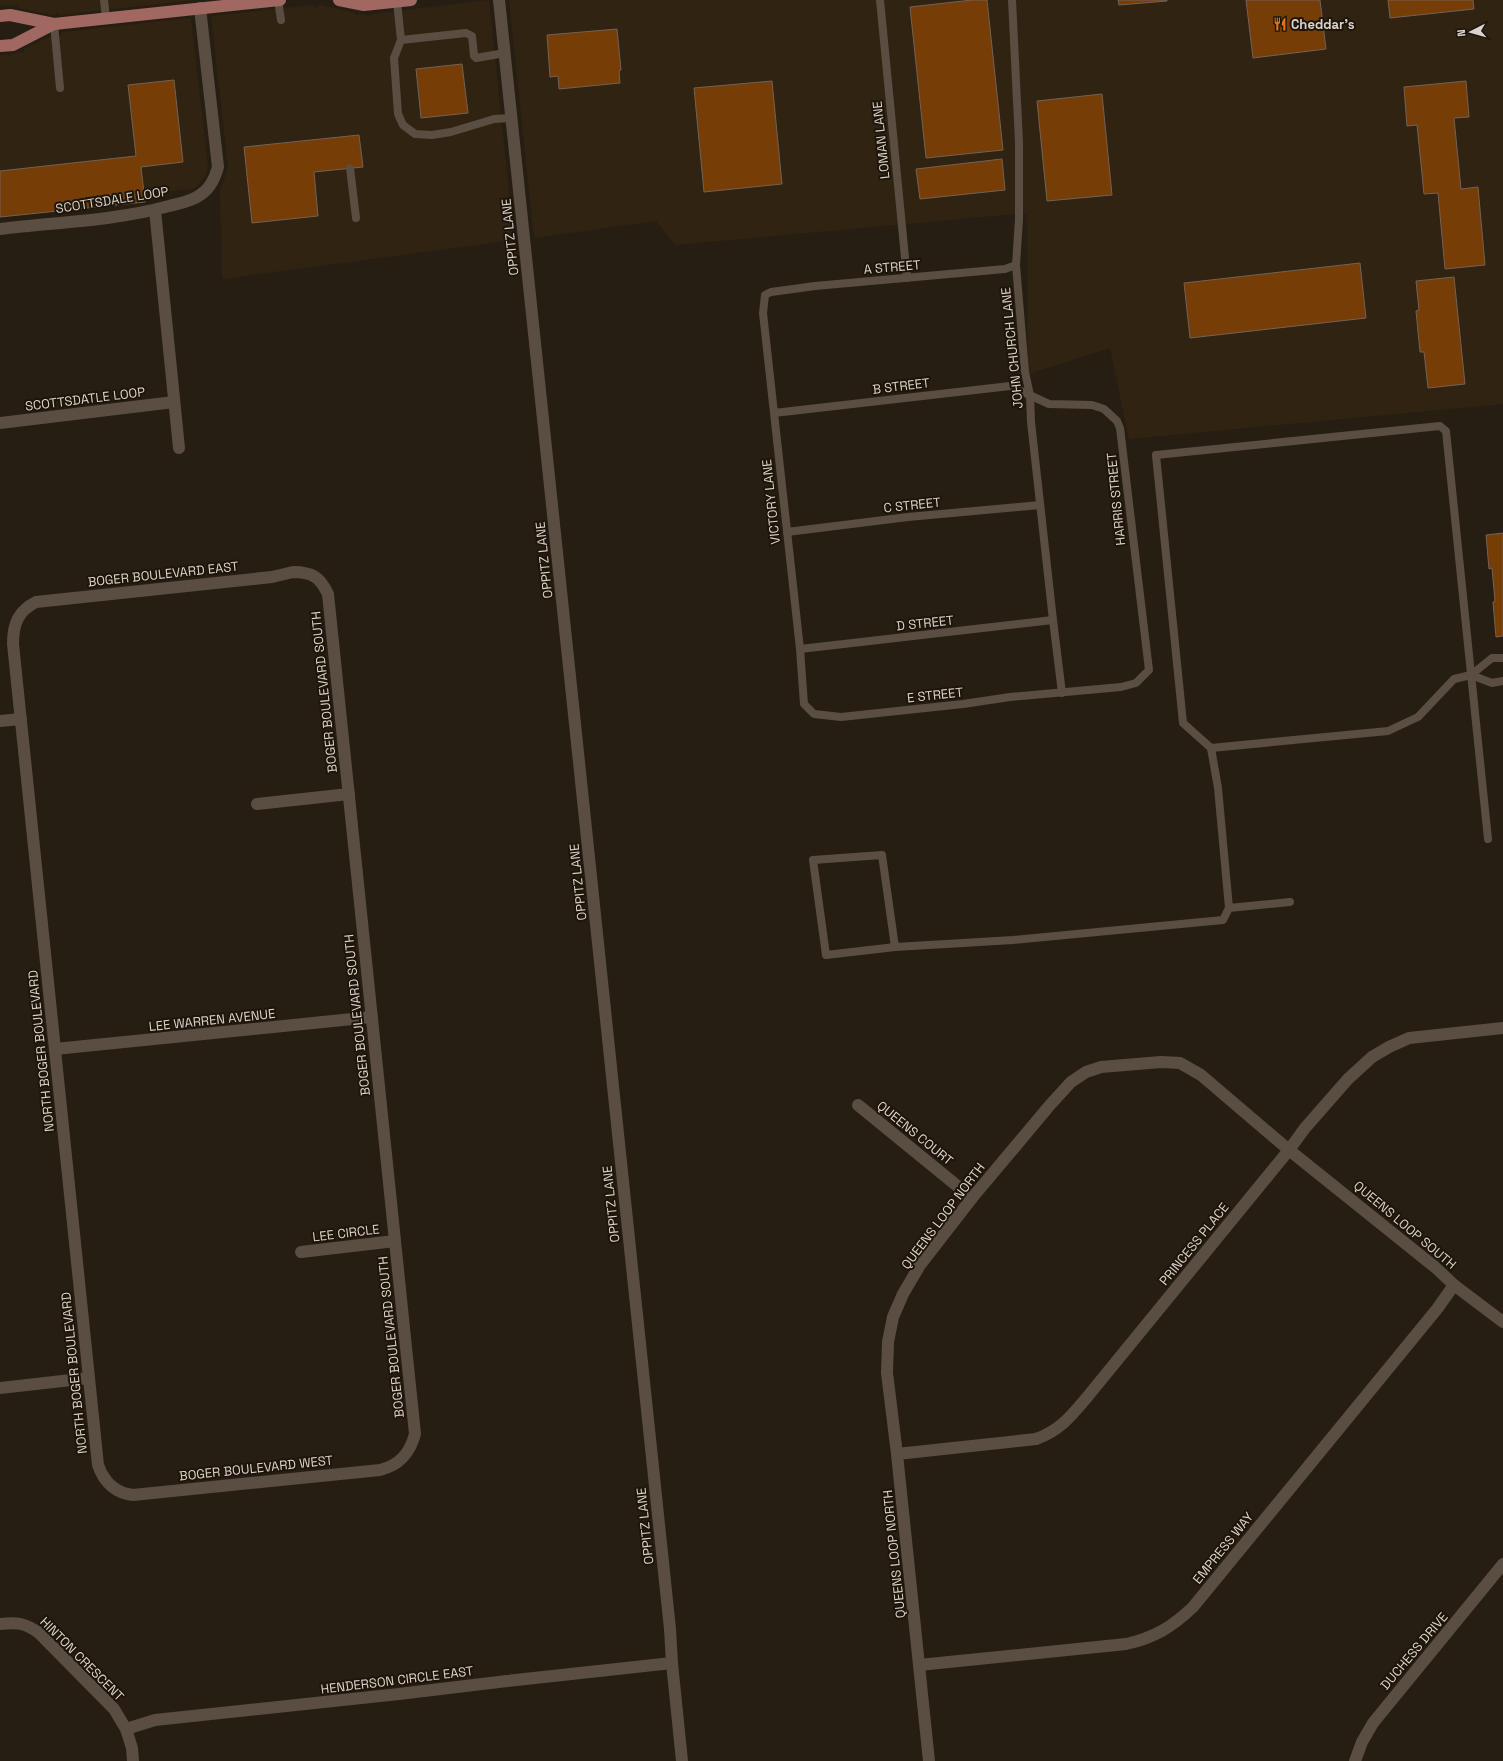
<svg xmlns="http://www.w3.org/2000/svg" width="1503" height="1761" viewBox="0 0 1503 1761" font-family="'Space Grotesk',sans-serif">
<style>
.built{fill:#312312}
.building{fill:#773d06;stroke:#716258}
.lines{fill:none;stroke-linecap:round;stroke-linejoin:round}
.service{stroke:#594e41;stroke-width:8}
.minor{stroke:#594e41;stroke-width:12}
.tertiary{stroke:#594e41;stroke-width:12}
.primary{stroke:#a06860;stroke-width:12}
.labels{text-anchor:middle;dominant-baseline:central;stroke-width:4;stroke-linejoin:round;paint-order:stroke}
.poi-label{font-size:13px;font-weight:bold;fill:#dad3cc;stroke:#1e150a;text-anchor:start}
.street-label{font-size:13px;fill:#dad3cc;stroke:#1e150a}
</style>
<rect width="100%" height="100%" fill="#271e13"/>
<g class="built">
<path d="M0 0H195L59 15 58 12 52 15 19 8V5L11 6 3 5 0 7Z"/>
<path d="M489 0 514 240 222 279 220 188 223 184 228 166 211 16 313 5 315 8 320 5 355 13V15L363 14 371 16 372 14Z"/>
<path d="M509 0H1503V404L1129 439 1110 348 1028 374 1027 213 675 245 656 221 534 238Z"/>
<path d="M191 18 208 167 205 176 195 188 0 215V55L7 54 9 56 16 53 24 52V49L55 34 61 35 62 32Z"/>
</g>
<g class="building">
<path d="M972 0H987L1003 150 926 158 910 7Z"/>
<path d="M1118 0H1167V1L1119 5Z"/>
<path d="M1246 0H1320L1326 49 1253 58Z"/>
<path d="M1388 0H1473L1474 9 1390 18Z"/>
<path d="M617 29 621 70 619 71 620 83 559 89 558 76 550 77 547 35Z"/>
<path d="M462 64 468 113 421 118 416 69Z"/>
<path d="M174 80 183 162 141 167 145 202 0 217V171L136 156 128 85Z"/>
<path d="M772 81 782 184 704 192 694 88Z"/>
<path d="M1466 81 1469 117 1454 118 1461 189 1478 187 1485 265 1445 269 1438 193 1424 194 1417 125 1407 126 1404 87Z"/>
<path d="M1102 94 1112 195 1047 201 1037 101Z"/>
<path d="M359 135 363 167 314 172 318 216 252 223 244 147Z"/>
<path d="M1002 159 1005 190 920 199 916 169Z"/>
<path d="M1360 263 1366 318 1190 338 1184 283Z"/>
<path d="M1454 277 1465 384 1428 388 1424 352H1420L1416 311 1419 310 1416 281Z"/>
<path d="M1503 533V636L1496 637 1493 602 1495 601 1492 568 1489 569 1486 535Z"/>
</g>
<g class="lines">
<g class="service">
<path d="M104 0 106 19"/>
<path d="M278 0 281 20"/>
<path d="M880 0 907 278"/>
<path d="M1012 0 1019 142V219L1016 265 1025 372 1030 395 1031 422 1053 620 1062 693"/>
<path d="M397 2 401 40"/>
<path d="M54 24 60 88"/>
<path d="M505 53 476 58 474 56 472 36 466 33 401 40 394 58 398 114 403 125 415 134 432 135 451 132 494 119 512 118"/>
<path d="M350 168 356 218"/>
<path d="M774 413 1010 386 1049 404 1092 405 1104 409 1117 421 1120 428 1149 670 1136 683 1121 687 1010 697 963 704 841 717 814 714 804 704 800 649 763 313 765 295 771 292 815 286 1005 269 1016 265"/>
<path d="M787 532 908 517 1040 505"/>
<path d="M800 649 1053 620"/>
<path d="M1471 675 1492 683 1503 681"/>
<path d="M1211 748 1388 731 1418 717 1454 679 1471 675 1492 658H1503"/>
<path d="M1290 902 1229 908 1218 788 1211 748 1183 723 1156 455 1440 426 1446 431 1488 839"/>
<path d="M895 947 882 855 813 860 826 955 895 947 1013 940 1223 920 1229 908"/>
</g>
<g class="minor">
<path d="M155 210 179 448"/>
<path d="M0 229C56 222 114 221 169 206 179 203 191 202 200 195 210 189 215 178 218 167L200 8"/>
<path d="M0 423 174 402"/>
<path d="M293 572C312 572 320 577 328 594L415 1434C410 1453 400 1465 380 1470L133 1495C115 1493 104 1482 98 1465L13 644C13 624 18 611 36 602L272 577Z"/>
<path d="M0 721 21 719"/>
<path d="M257 804 349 794"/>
<path d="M55 1049 372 1017"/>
<path d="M858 1105 972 1198"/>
<path d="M301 1252 395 1241"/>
<path d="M0 1388 89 1378"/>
<path d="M897 1454 1036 1439C1061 1430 1072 1415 1088 1396L1289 1150 1305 1128 1348 1079 1372 1057 1389 1047 1409 1038 1503 1028"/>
<path d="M0 1624C17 1622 25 1623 39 1633L114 1709 126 1729 132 1748 133 1761"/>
<path d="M919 1665 1126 1644C1154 1638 1172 1627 1193 1607L1437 1309 1454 1285"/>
<path d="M126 1729 155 1720 399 1694 507 1681 672 1663"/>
<path d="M929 1761 897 1454 887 1373 888 1342 893 1317 903 1294 920 1265 972 1198 1050 1105 1071 1082 1086 1072 1101 1067 1161 1062 1180 1063 1201 1075 1289 1150 1436 1268 1454 1285 1503 1322"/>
<path d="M1355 1761 1362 1742 1373 1723 1503 1564"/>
</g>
<path class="tertiary" d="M499 0 670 1629 672 1663 682 1761"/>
<g class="primary">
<path d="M339 0 364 5 411 0"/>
<path d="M0 16 10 15 54 24 280 0"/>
<path d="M0 46 13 45 54 24"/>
</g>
</g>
<defs>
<g id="restaurant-bare" transform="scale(1.08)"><path d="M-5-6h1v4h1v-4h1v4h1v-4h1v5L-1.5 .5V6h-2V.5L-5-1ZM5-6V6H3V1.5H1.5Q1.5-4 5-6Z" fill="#e8710a" stroke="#1e150a" stroke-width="2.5" paint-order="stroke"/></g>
</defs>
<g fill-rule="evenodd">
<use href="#restaurant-bare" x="1280" y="24"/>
</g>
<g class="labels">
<g class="poi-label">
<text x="1291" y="24">Cheddar's</text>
</g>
<g class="street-label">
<text transform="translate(881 140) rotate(-96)">LOMAN LANE</text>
<text transform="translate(112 200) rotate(-9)">SCOTTSDALE LOOP</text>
<text transform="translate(510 237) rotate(-96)">OPPITZ LANE</text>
<text transform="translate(892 267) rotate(-5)">A STREET</text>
<text transform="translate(1012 348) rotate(-96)">JOHN CHURCH LANE</text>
<text transform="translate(901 386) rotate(-7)">B STREET</text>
<text transform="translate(85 399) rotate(-7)">SCOTTSDATLE LOOP</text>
<text transform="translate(1116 499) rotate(-96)">HARRIS STREET</text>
<text transform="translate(771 502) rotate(-96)">VICTORY LANE</text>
<text transform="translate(912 505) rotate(-6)">C STREET</text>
<text transform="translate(544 560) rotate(-96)">OPPITZ LANE</text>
<text transform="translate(163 574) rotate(-6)">BOGER BOULEVARD EAST</text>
<text transform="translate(925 623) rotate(-6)">D STREET</text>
<text transform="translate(324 692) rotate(-96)">BOGER BOULEVARD SOUTH</text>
<text transform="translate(935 695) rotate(-6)">E STREET</text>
<text transform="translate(578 882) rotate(-96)">OPPITZ LANE</text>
<text transform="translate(357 1015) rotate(-96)">BOGER BOULEVARD SOUTH</text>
<text transform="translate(212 1020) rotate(-6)">LEE WARREN AVENUE</text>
<text transform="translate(41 1051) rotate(-96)">NORTH BOGER BOULEVARD</text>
<text transform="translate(915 1133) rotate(39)">QUEENS COURT</text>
<text transform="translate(611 1204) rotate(-96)">OPPITZ LANE</text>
<text transform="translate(943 1216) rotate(-53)">QUEENS LOOP NORTH</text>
<text transform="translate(1405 1225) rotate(40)">QUEENS LOOP SOUTH</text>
<text transform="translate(346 1233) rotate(-7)">LEE CIRCLE</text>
<text transform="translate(1194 1244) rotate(-51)">PRINCESS PLACE</text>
<text transform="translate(391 1337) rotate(-96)">BOGER BOULEVARD SOUTH</text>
<text transform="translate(74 1373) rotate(-96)">NORTH BOGER BOULEVARD</text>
<text transform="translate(256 1468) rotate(-6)">BOGER BOULEVARD WEST</text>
<text transform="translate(645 1526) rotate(-96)">OPPITZ LANE</text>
<text transform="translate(1223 1548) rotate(-51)">EMPRESS WAY</text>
<text transform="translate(894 1554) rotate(-96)">QUEENS LOOP NORTH</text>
<text transform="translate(1414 1651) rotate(-50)">DUCHESS DRIVE</text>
<text transform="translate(82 1659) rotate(45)">HINTON CRESCENT</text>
<text transform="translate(397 1680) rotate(-7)">HENDERSON CIRCLE EAST</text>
</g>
</g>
<g transform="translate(1471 32) rotate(264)" stroke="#1e150a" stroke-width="3" paint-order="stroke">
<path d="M0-3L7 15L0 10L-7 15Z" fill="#dad3cc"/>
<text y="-6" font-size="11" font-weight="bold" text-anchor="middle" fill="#dad3cc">N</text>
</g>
</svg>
